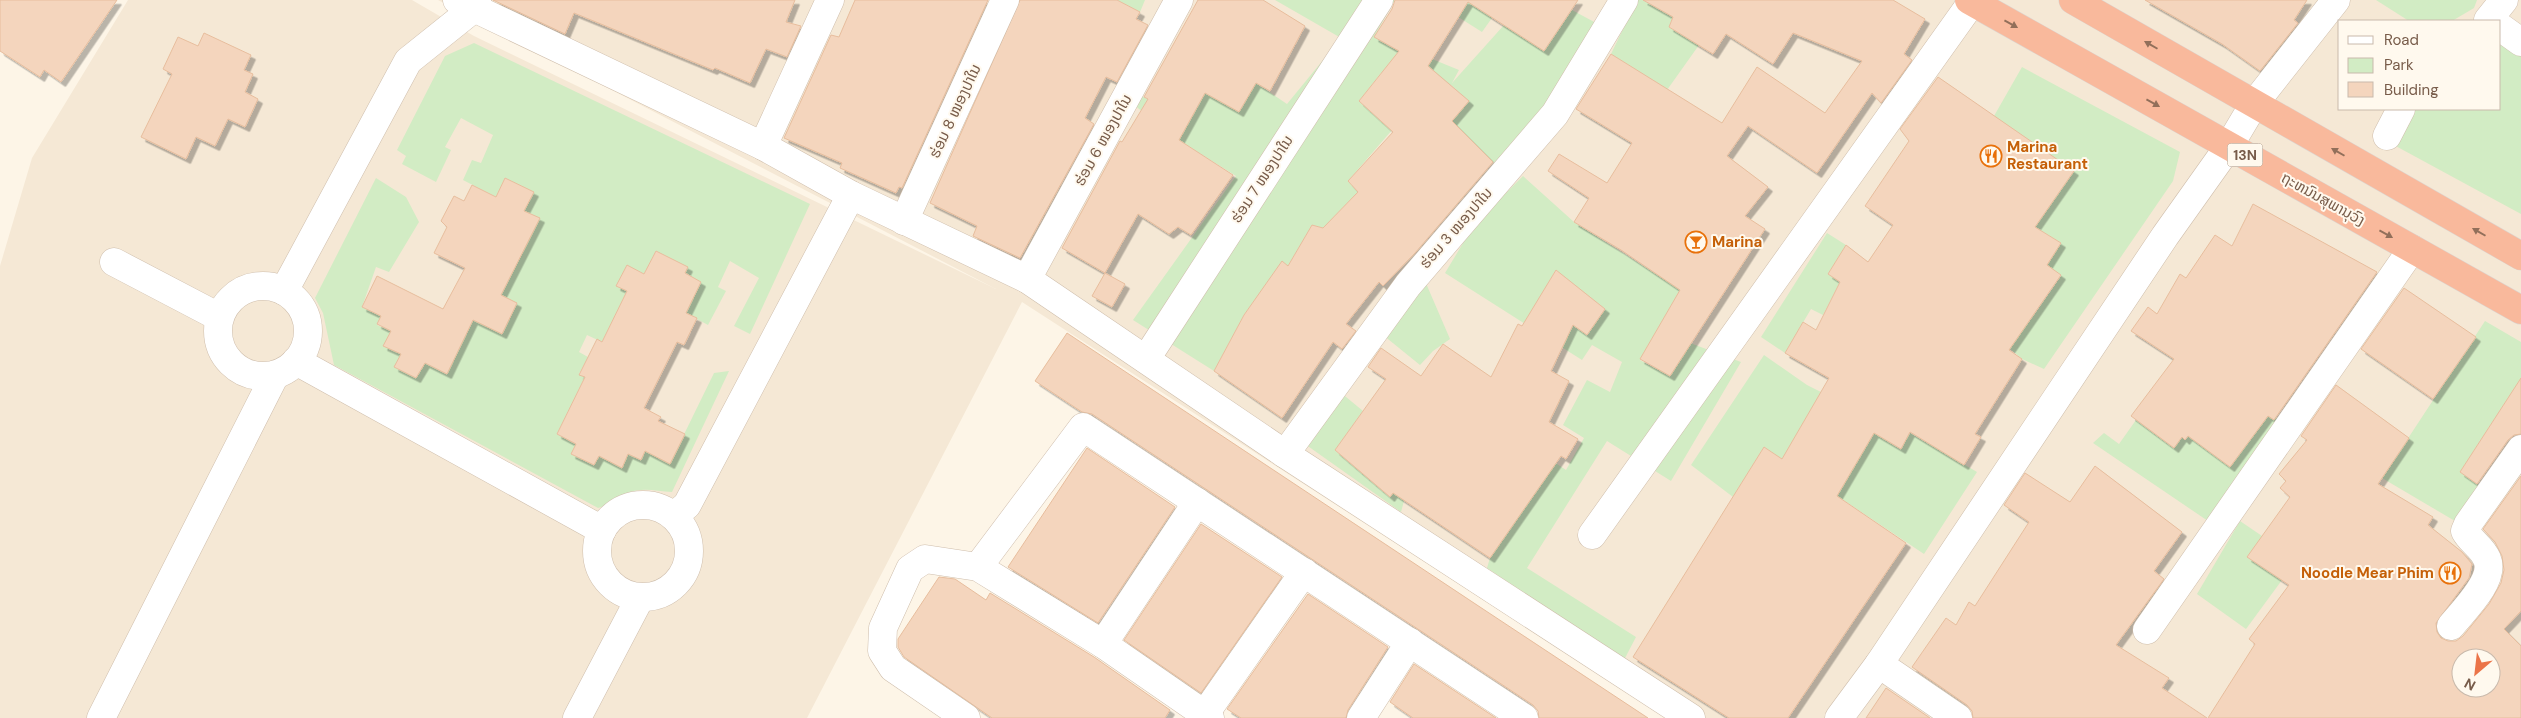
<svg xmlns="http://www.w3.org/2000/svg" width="2521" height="718" viewBox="0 0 2521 718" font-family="'DM Sans','Noto Sans Lao',sans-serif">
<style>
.residential{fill:#f5e8d5;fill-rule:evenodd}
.green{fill:#d2ecc4;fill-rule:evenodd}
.building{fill:#f4d5bd;stroke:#e7bd9d;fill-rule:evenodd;filter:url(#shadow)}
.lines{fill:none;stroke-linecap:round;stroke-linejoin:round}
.minor-casing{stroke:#cfbeac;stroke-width:29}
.highway-casing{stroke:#dcd5d0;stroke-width:29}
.minor{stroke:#fff;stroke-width:28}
.highway{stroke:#f9b99c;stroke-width:28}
.oneway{fill:#926f5a}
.labels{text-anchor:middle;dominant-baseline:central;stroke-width:4;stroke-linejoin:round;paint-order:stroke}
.shield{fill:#fff9ee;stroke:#a08b7b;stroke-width:1}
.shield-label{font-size:14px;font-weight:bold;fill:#785c4a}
.street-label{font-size:15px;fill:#785c4a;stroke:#fff9ee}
.food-label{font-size:15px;font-weight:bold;fill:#c56008;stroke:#fff9ee;text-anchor:start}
</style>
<defs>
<filter id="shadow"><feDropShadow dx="4.5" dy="4.5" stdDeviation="0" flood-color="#0004"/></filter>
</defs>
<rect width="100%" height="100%" fill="#fdf5e7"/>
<path class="residential" d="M128 0H412L474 36 996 289 438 0H2521V718H1666L1022 302 807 718H0V266L32 158ZM2340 21H2500V109H2340ZM2461 658H2491V688H2461Z"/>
<g class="green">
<path d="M1117 0H1145L1140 12Z"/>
<path d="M1275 0H1395L1374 37 1414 60 1432 59 1459 70 1452 83 1504 25 1544 51 1572 10 1596 23 1545 108 1498 167 1452 121 1469 101 1451 85 1424 98 1381 73 1359 101 1392 130 1348 181 1358 192 1323 228 1312 225 1288 266 1282 262 1244 315 1214 371 1133 320 1236 176 1180 141 1134 105 1140 95 1189 121 1205 93 1256 83 1287 104 1341 38Z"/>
<path d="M1438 0H1486L1499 8 1482 32 1444 8Z"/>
<path d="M1637 0H1643L1673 17 1669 27 1699 45 1667 90 1611 54Z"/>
<path d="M2376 0H2477L2474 8 2452 21H2409Z"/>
<path d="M474 43 810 204 750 334 734 326 759 278 730 261 718 287 726 291 708 325 686 313 701 282 685 273 687 267 656 251 644 274 627 266 617 286 627 291 602 342 587 335 579 352 588 357 579 374 585 377 557 434 576 444 571 454 594 465 599 456 622 467 628 454 641 460 645 451 670 463 714 373 729 371 672 492C656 491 642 487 627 493 617 497 609 505 598 508L334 365 323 313 315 298 376 178 406 197 419 222 389 272 376 267 362 307 381 316 377 325 391 331 384 346 401 354 395 367 416 378 425 363 446 374 473 320 502 334 517 303 501 295 539 219 524 211 533 192 505 178 496 197 463 180 472 160 481 163 493 135 461 118 445 147 451 150 436 182 402 164 406 156 397 150 445 56Z"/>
<path d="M2500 43 2521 56V214L2392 144 2409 109H2500Z"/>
<path d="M2022 67 2180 152 2173 181 2044 369 2022 359 2000 340 2017 314 2029 322 2061 276 2047 265 2061 243 2035 227 2074 171 1994 116Z"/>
<path d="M1523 176 1574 222 1667 281 1691 276 1677 296 1640 360 1670 376 1690 343 1741 362 1671 481 1607 441 1527 568 1636 637 1624 660 1487 568 1490 558 1507 531 1542 454 1566 470 1584 438 1563 425 1587 380 1610 392 1622 362 1592 345 1582 360 1445 273 1474 225ZM1556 270 1605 309 1587 335 1538 301Z"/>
<path d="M1827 233 1846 245 1828 274 1840 282 1823 315 1811 309 1785 353 1761 337Z"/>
<path d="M1425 281 1450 339 1433 351 1420 365 1383 335Z"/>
<path d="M2485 321 2521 342V389L2516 386 2460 472 2485 489 2460 524 2382 478Z"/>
<path d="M1764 355 1807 385 1821 392 1874 433 1900 449 1910 433 1977 472 1924 554 1764 447 1733 497 1691 465Z"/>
<path d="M1323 378 1363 411 1335 450 1390 497 1430 441 1422 475 1404 501 1401 512 1288 432Z"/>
<path d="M2271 411 2278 420 2208 521 2093 443 2104 433 2119 444 2136 420 2174 448 2182 437 2195 426Z"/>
<path d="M2240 521 2262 536 2282 580 2246 629 2197 594Z"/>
</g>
<g class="building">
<path d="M0 0H117L61 82 44 70 40 77 0 51Z"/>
<path d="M493 0H795L786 22 801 26 787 57 766 49 750 83 715 68 713 70 574 13 565 34Z"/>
<path d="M855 0H988L902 188 899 187 896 193 840 168 842 163 784 138 831 35 839 37Z"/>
<path d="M1020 0H1117L1140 12 1136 19 1148 25 1117 82 1106 77 1085 118 1094 124 1020 258 973 236 977 226 930 203Z"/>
<path d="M1198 0H1263L1305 26 1270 91 1256 83 1239 112 1205 93 1179 140 1233 175 1191 235 1178 227 1169 234 1138 214 1105 273 1062 248 1120 141 1122 142 1148 99 1144 97Z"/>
<path d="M1395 0H1578L1544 51 1468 2 1428 66 1469 101 1452 121 1493 162 1415 253 1383 286 1379 282 1346 324 1356 331 1342 349 1333 342 1282 418 1214 371 1244 315 1282 261 1288 266 1312 225 1323 228 1358 192 1348 181 1393 132 1359 101 1399 51 1374 37 1392 9Z"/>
<path d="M1643 0H1893L1925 19 1904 54 1912 60 1881 103 1872 93 1817 173 1748 126 1727 156 1768 187 1745 216 1765 229 1670 376 1640 359 1680 290 1621 250 1574 222 1589 198 1548 171 1559 154 1607 183 1632 143 1576 109 1611 54 1722 123 1757 67 1825 113 1862 61 1793 33 1773 64 1726 34 1713 54 1669 27 1673 17Z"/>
<path d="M2145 0H2307L2294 20 2298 23 2260 71 2222 44Z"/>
<path d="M204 33 251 55 244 70 253 74 245 92 258 99 245 127 228 119 215 146 196 137 186 159 141 137 172 74 163 69 178 37 198 46Z"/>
<path d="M1938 77 2074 171 2035 227 2061 243 2047 265 2061 275 2009 350 2022 359 1975 434 1981 437 1964 465 1910 432 1901 449 1874 433 1837 496 1906 543 1788 718H1729L1633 657 1764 447 1782 459 1829 378 1785 353 1803 322 1816 330 1840 282 1828 274 1846 245 1868 262 1893 225 1865 206 1909 141 1900 129Z"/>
<path d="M505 178 534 192 524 211 540 218 501 295 517 303 502 334 473 320 447 374 425 363 416 378 394 367 401 354 383 346 391 331 377 324 381 316 362 307 377 276 443 309 465 268 434 253 447 227 441 221 454 196 464 201 472 185 496 197Z"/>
<path d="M2253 204 2377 272 2274 420 2268 416 2230 467 2188 436 2185 440 2182 437 2174 448 2131 416 2174 359 2131 331 2148 307 2157 314 2180 274 2186 278 2215 235 2232 246Z"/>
<path d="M656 251 688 267 685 273 701 282 686 313 697 318 684 345 677 342 644 408 661 417 658 421 685 434 670 464 645 451 641 460 628 454 622 468 599 456 594 465 571 454 576 444 557 434 585 377 579 375 597 339 602 342 627 291 616 286 627 265 644 274Z"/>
<path d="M1556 270 1605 309 1587 335 1573 325 1551 371 1569 381 1549 422 1578 439 1566 459 1561 456 1490 558 1393 493 1390 497 1335 450 1386 379 1368 367 1381 348 1421 376 1443 344 1491 377 1518 324 1522 326Z"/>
<path d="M1105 273 1125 284 1112 307 1092 296Z"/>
<path d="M2404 288 2476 337 2433 399 2361 349Z"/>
<path d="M1067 333 1483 609 1648 718H1539L1538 711 1533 705 1092 414 1082 412 1035 381Z"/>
<path d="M2521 378V434L2514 435 2508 440 2477 484 2460 472Z"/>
<path d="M2336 385 2409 438 2378 484 2433 517 2428 525 2462 552 2472 564 2469 578 2436 623 2437 632 2441 638 2448 641H2456L2463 636 2489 604 2501 583 2504 570 2502 556 2495 542 2483 529 2521 476V611L2504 629 2521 646V718H2208L2255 644 2249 639 2289 585 2247 557 2290 497 2280 488 2286 481 2279 474 2307 440 2301 436ZM2461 658H2491V688H2461Z"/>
<path d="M1087 448 1175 507 1098 623 1008 567Z"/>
<path d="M2095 466 2182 532 2154 571 2164 579 2116 645 2169 678 2162 688 2207 718H1973L1972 711 1967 705 1912 667 1946 618 1956 625 1969 602 1975 606 2029 522 2004 505 2025 473 2070 502Z"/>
<path d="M1201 524 1282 577 1201 693 1124 640Z"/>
<path d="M939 577 955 579 986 600 990 593 1094 657 1170 710 1165 718H992L904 657 898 647V639Z"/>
<path d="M1308 594 1388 647 1348 710 1346 718H1241L1227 709Z"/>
<path d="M1414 664 1496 718H1413L1390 702Z"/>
<path d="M1886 688 1930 718H1866Z"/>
</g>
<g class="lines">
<g class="minor-casing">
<g id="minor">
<path d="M457 0 763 146 851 195 1027 279 1285 454 1691 718"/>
<path d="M2491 21 2488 20 2504 0"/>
<path d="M2500 27 2521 42"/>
<path d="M2387 136 2401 109"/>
<path d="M763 146 830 0"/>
<path d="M904 221 1005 0"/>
<path d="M114 262 219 317"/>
<path d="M1027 279 1179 0"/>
<circle cx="263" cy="331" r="45"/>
<path d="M284 291 408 61 473 9 477 0"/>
<path d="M1146 359 1379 0"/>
<path d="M296 361 602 530"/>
<path d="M1285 454 1408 285 1555 114 1624 0"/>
<circle cx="643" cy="551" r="46"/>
<path d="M674 516 687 505 851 195"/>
<path d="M1592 535 1972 2"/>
<path d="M978 567 1083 427 1524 718"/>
<path d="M2451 626C2463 611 2496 580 2487 559 2482 547 2471 542 2465 531L2468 524 2521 449"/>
<path d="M2147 630 2412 249"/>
<path d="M1103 644 1197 502"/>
<path d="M1879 664 1958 718"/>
<path d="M101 718 275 375"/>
<path d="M577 718 640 598"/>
<path d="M966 718 893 668 882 651 883 628 910 569 925 559 978 567 1103 644 1210 718"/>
<path d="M1202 718 1304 572"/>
<path d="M1361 718 1410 642"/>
<path d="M1839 718 1879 664 2165 236 2229 146 2254 104 2336 0"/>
</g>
</g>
<g class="highway-casing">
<g id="highway">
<path d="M1969 0 2521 310"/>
<path d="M2073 0 2521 256"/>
</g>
</g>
<use href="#minor" class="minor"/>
<use href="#highway" class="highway"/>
</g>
<defs><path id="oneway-solid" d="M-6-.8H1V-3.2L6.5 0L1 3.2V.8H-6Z" transform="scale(1.25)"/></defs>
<g class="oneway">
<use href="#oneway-solid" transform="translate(2011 24) rotate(29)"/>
<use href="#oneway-solid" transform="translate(2151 45) rotate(-150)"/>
<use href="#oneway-solid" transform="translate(2153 103) rotate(29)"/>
<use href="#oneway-solid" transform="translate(2338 152) rotate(-150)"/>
<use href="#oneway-solid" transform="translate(2479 232) rotate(-150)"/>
<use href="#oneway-solid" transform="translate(2386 234) rotate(29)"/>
</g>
<defs>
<g id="restaurant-ring" transform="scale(1.125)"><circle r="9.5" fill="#fff9ee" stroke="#e8710a" stroke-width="1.5"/><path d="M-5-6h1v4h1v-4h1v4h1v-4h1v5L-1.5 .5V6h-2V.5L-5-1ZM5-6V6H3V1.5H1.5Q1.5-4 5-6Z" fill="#e8710a"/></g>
<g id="bar-ring" transform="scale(1.125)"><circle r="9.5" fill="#fff9ee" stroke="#e8710a" stroke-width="1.5"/><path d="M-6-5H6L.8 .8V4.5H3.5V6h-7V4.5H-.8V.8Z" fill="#e8710a"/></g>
</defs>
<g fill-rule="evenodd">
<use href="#restaurant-ring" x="1991" y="156"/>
<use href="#bar-ring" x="1696" y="242"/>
<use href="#restaurant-ring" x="2450" y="573"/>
</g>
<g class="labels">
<rect class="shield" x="2227.5" y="143.5" width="35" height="23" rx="4"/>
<g class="shield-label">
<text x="2245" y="155">13N</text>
</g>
<g class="street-label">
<text transform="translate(955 111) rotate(-65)">ຮ່ອມ 8 ໜອງປາໃນ</text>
<text transform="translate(1103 140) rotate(-61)">ຮ່ອມ 6 ໜອງປາໃນ</text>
<text transform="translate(1262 179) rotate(-57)">ຮ່ອມ 7 ໜອງປາໃນ</text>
<text transform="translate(2323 199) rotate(29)">ຖະຫນົນສຸພານຸວົງ</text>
<text transform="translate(1456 228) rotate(-49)">ຮ່ອມ 3 ໜອງປາໃນ</text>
</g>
<g class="food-label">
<text x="2007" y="147">Marina<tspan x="2007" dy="17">Restaurant</tspan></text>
<text x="1712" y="242">Marina</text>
<text x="2434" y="573" text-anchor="end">Noodle Mear Phim</text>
</g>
</g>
<rect x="2338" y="20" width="162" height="90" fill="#fff9ee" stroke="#c9baac"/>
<rect x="2348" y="36" width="25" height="8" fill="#ffffff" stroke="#c9baac"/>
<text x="2384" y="45" font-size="15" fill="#785c4a">Road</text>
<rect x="2348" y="58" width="25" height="15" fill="#d2ecc4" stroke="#c9baac"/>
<text x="2384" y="70" font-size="15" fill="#785c4a">Park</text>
<rect x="2348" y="82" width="25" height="15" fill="#f4d5bd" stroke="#c9baac"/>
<text x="2384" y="95" font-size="15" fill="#785c4a">Building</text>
<g transform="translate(2476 673) rotate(208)"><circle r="24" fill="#fff9ee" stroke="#c9baac"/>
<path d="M0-4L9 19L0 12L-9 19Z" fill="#eb7448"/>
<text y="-8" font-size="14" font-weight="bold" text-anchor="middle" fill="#785c4a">N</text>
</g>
</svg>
